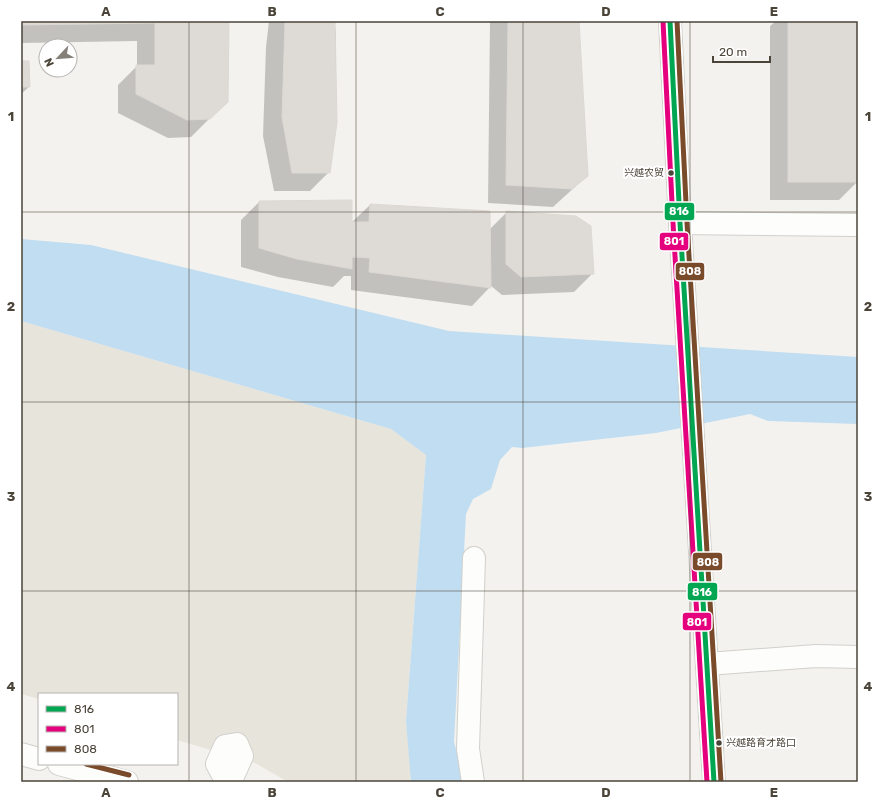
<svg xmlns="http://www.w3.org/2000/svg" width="879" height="803" viewBox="0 0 879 803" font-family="Rubik,'Noto Sans SC',sans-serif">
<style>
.residential{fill:#e7e4dc}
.water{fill:#c0ddf1}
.shadow{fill:#0003}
.building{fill:#dedbd6;stroke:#dcd9d4}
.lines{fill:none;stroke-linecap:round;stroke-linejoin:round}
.minor-casing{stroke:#d2d0cb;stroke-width:24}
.minor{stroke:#fdfdfc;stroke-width:22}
.bus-1-casing{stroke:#fff;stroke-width:8}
.bus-2-casing{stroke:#fff;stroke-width:8}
.bus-3-casing{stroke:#fff;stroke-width:8}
.bus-1{stroke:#00a651;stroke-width:5}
.bus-2{stroke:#e5007d;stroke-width:5}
.bus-3{stroke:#7a4b2a;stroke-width:5}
.grid{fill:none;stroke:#4b4439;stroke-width:1;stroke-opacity:0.55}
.bus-dot{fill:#4b4439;stroke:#fff;stroke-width:1.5}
.labels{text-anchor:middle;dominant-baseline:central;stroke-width:4;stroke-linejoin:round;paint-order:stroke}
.bus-label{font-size:10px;fill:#4b4439;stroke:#fff;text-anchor:end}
.line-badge{stroke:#fff;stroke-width:1.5}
.badge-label{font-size:11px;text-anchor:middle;font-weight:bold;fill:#fff}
.neatline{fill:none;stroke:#4b4439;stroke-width:1.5}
.grid-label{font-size:13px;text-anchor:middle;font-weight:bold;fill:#4b4439}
</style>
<rect width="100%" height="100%" fill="#f4f2ee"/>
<path class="residential" d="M21 321 391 429 426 455 406 721 411 776 410 782H288L255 763 177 740V694H39V699L21 694Z"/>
<path class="water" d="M21 239 91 245 449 331 858 357V424L768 421 750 414 656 433 522 448 512 447 500 460 491 489 473 499 466 514 454 742 465 782H411L406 721 426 455 391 429 21 321Z"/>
<g class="shadow">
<path d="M21 21H228L227 101 191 137 168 138 118 113V85L137 66V41L21 43Z"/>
<path d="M269 21H334L336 33V122L329 172 310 191H274L263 136 266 47Z"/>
<path d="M490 21H578L587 176 553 207 488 203Z"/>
<path d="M776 21H858L857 182 839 200H770V26Z"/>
<path d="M21 62 29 87 21 94Z"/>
<path d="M259 202 351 223 370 205 489 212 490 229 507 212 593 273 574 292 502 295 490 285V287L472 306 351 290V276H344L333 287 278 277 241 267V220Z"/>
</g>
<g class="building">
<path d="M21 21H229L228 102 210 119 187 120 136 94V65H155V23L21 25Z"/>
<path d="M285 21H335L337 122 330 173H292L282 117Z"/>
<path d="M508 21H579L588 176 572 189 506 185Z"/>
<rect x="788" y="21" width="70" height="161"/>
<path d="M21 61H29L30 87H21Z"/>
<path d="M352 200V222H369L370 204 490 211 491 288 369 272 370 258 352 257V269L297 259 259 248V201Z"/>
<path d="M506 211 576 216 591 226 594 274 521 277 506 264Z"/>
</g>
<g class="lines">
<g class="minor-casing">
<g id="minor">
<path d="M670 21 680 223 714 782"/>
<path d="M680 223 858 225"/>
<path d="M707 664 816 656 858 657"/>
<path d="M237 744 242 756 234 774 223 775 217 764 225 746Z"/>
<path d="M21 754 39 759"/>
<path d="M59 764 127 782"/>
<path d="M473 782 468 749 474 558"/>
</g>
</g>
<use href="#minor" class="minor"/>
<g class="bus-1-casing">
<path id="bus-1" d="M670 21 680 223 714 782"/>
</g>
<g class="bus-2-casing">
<path id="bus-2" d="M663 21 673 223 707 782"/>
</g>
<g class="bus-3-casing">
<g id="bus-3">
<path d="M677 21 687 223 721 782"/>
<path d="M86 764 129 775"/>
</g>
</g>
<use href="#bus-1" class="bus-1"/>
<use href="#bus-2" class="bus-2"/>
<use href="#bus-3" class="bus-3"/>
</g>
<path class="grid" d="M189 21V782M356 21V782M523 21V782M690 21V782M21 212H858M21 402H858M21 591H858"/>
<g class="bus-dot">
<circle cx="671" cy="173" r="3.5"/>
<circle cx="719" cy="743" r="3.5"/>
</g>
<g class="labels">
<g class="bus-label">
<text x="664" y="173">兴越农贸</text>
<text x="726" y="743" text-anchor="start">兴越路育才路口</text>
</g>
</g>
<g class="line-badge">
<rect x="664" y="202" width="31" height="19" rx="4" fill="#00a651"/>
<rect x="659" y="232" width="30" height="19" rx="4" fill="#e5007d"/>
<rect x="675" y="262" width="30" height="19" rx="4" fill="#7a4b2a"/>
<rect x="692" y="552" width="31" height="19" rx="4" fill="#7a4b2a"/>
<rect x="687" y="582" width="31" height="19" rx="4" fill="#00a651"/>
<rect x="682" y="612" width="30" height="19" rx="4" fill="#e5007d"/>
</g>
<g class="badge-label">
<text x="679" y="215">816</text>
<text x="674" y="245">801</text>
<text x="690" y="275">808</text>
<text x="708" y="566">808</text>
<text x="702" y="596">816</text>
<text x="697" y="626">801</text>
</g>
<rect width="879" height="803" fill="none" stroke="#ffffff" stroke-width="44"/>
<rect x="38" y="693" width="140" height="72" fill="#ffffff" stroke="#b7b4b0"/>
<rect x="46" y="706" width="20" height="6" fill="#00a651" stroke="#b7b4b0"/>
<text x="74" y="713" font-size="12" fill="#4b4439">816</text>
<rect x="46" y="726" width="20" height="6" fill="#e5007d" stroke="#b7b4b0"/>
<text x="74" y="733" font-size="12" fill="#4b4439">801</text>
<rect x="46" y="746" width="20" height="6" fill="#7a4b2a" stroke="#b7b4b0"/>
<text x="74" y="753" font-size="12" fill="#4b4439">808</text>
<g transform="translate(58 58) rotate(244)"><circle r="19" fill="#ffffff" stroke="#b7b4b0"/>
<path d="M0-3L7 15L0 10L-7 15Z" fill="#868178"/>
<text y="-6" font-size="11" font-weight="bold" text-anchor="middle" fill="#4b4439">N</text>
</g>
<path d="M713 56v6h57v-6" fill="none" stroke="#4b4439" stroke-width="2"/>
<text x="719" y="56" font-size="12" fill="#4b4439" stroke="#ffffff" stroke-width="3" paint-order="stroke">20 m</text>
<rect x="22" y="22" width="835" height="759" class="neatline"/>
<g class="grid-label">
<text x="106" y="16">A</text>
<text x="272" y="16">B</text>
<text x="440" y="16">C</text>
<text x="606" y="16">D</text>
<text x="774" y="16">E</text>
<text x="11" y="121">1</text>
<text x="868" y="121">1</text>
<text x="11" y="311">2</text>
<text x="868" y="311">2</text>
<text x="11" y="501">3</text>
<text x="868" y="501">3</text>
<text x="11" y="691">4</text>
<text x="868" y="691">4</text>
<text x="106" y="797">A</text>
<text x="272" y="797">B</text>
<text x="440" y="797">C</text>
<text x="606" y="797">D</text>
<text x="774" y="797">E</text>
</g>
</svg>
